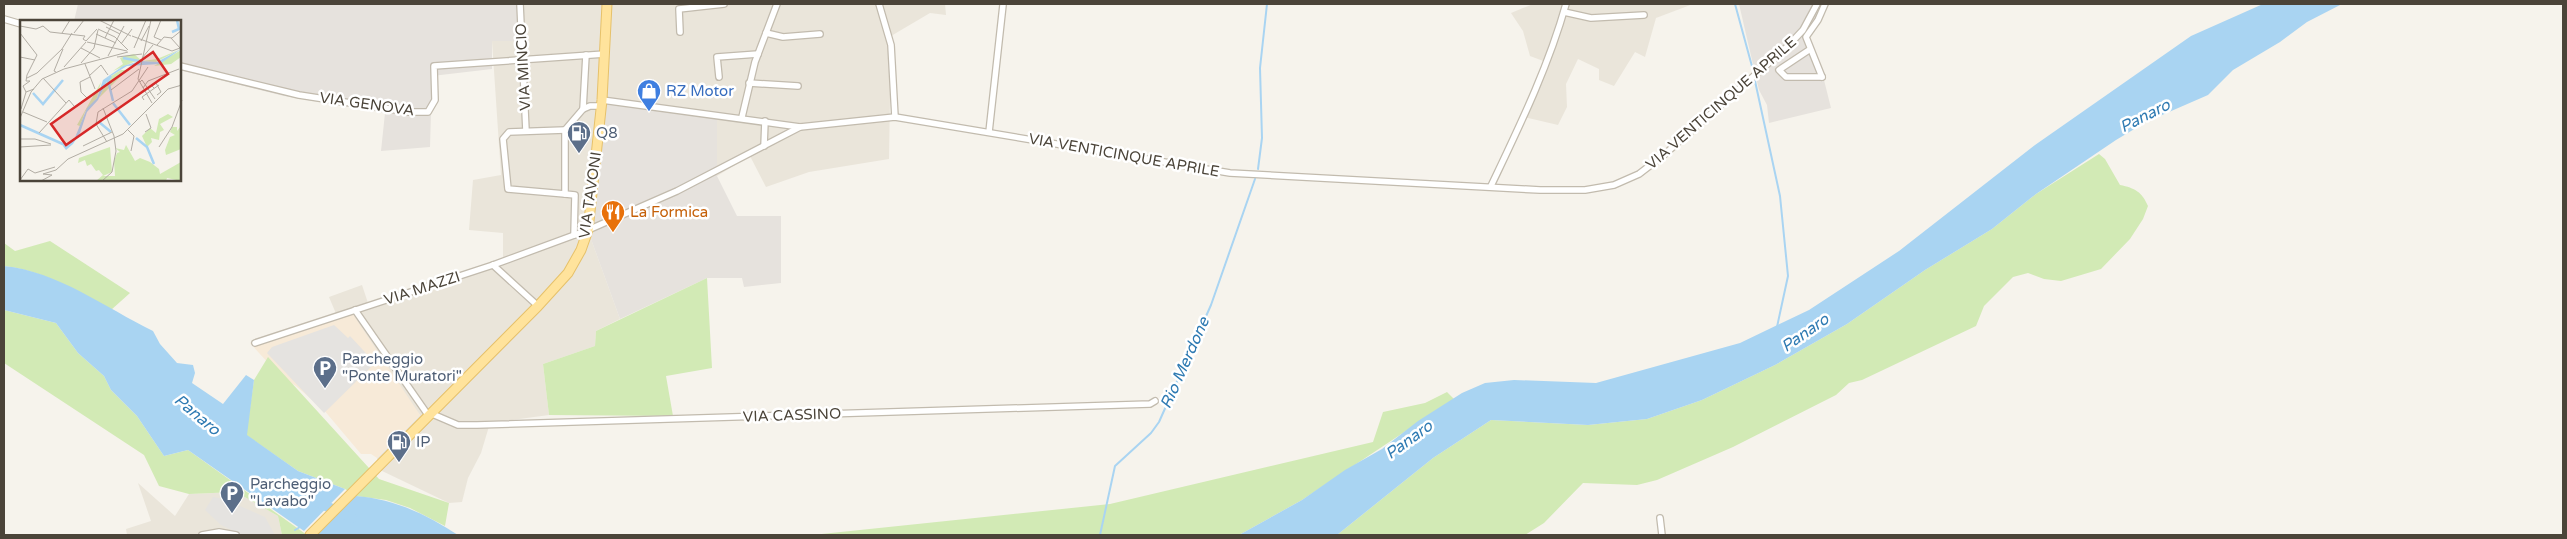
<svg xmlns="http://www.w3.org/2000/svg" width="2567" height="539" viewBox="0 0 2567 539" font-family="'Varela Round',sans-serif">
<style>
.residential{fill:#eae5da}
.commercial{fill:#f7ead8}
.industrial{fill:#e6e2dd}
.green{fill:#d2eab5}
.parking{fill:#e5e3e0}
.water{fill:#a9d4f2}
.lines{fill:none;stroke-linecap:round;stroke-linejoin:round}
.stream{stroke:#a9d4f2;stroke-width:2}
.river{stroke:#a9d4f2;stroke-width:10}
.street-casing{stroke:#c2bbae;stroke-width:8}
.primary-casing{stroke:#e6c16a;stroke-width:11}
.street{stroke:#fff;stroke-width:5.5}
.primary{stroke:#ffe39c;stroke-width:9}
.labels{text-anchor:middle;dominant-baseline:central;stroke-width:5;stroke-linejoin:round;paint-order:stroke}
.street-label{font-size:15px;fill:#4b4439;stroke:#fff}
.shop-label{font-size:15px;fill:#366cbe;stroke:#fff;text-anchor:start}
.service-label{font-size:15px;fill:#4e5e75;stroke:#fff;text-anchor:start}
.food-label{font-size:15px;fill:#c56008;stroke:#fff;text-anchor:start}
.water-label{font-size:16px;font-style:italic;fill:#2e7ab2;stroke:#fff}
.inset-river{fill:none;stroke:#a9d4f2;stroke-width:2.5}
.inset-road{fill:none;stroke:#b2ada4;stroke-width:1}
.view{fill:#d62828;fill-opacity:0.15;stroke:#d62828;stroke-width:2.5}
.inset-edge{fill:none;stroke:#4b4439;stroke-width:2.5}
</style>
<rect width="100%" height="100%" fill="#f6f3ec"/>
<g class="residential">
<path d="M517 4H945L946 15 930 13 891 36 889 159 809 172 766 187 750 156 717 176V115L587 228 620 319 596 331 595 346 543 364 549 415 490 423 481 453 468 478 462 502 449 503 380 470 377 458 420 415 337 316 329 297 362 285 368 303 503 258V233L469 230 473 180 501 175 492 41H518Z"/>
<path d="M1533 4H1693L1656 18 1645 57 1635 52 1614 86 1599 80V69L1578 59 1566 84 1567 107 1558 125 1524 117 1546 62 1530 56 1523 31 1511 13Z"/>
<path d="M138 483 175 516 189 494 236 492 278 516 282 535H127L126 529 151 521Z"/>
</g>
<path class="commercial" d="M352 313 420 415 377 458 371 454H361L323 409 296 386 282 378 250 343Z"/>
<g class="industrial">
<path d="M78 4H517L518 41H492V69L432 76 430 147 381 151 385 113 284 96 180 70V21H74Z"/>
<path d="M1739 4H1829L1818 25 1808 37 1823 76 1831 108 1769 123 1767 105 1759 90Z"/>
<path d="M600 97 717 115V176L737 216H781V283L744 287 742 278H707L620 319 587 228Z"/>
</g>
<g class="green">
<path d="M2099 154 2105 159 2120 185C2135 188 2142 192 2148 206L2143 219 2130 239 2101 269 2061 281 2044 279 2028 273 2013 277 1984 306 1976 326 1862 380 1849 383 1836 395 1733 447 1657 480 1637 485 1583 483 1544 523 1525 535H1337L1433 458 1491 420 1588 425 1647 419 1702 400 1775 365 1847 324 1925 270 1992 229 2036 194Z"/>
<path d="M50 241 130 293 111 310C78 291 42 270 4 266V243L15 251Z"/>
<path d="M707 278 712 368 666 376 673 416 549 415 543 364 595 346 596 331Z"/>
<path d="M4 310 56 323 78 353 104 376 111 390 137 416 164 456 188 450 307 535H282L278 516 236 492 189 494 159 486 144 455 4 363Z"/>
<path d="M268 357 379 479 449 503 445 526 410 508 386 500 356 496 345 489 298 471 246 435 254 380Z"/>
<path d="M1447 392 1454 399 1302 500 1239 535H812L1110 504 1373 442 1383 412 1425 403Z"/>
</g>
<g class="parking">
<path d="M334 325 348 338 350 336 375 363 324 413 267 353 272 347Z"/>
<path d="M213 497 224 499 265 517 275 535H242L221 525 205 510Z"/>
</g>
<g class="water">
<path d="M2263 4H2342L2307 22 2280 42 2233 70 2208 95 2146 122 2116 140 2036 194 1992 229 1925 270 1847 324 1775 365 1702 400 1647 419 1588 425 1491 420 1433 458 1337 535H1239L1302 500 1345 470 1382 449 1418 421 1462 393 1485 383 1514 380 1596 383 1740 343 1809 310 1899 251 2035 145 2191 36Z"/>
<path d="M4 266C57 271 106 308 153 331L160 344 177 363 193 365 195 373 192 383 223 404 246 375 254 380 247 435 298 471 345 489 304 531 188 450 164 456 137 416 111 390 104 376 78 353 56 323 4 310Z"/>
<path d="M356 496C394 499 426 514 458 535H317Z"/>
</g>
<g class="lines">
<g class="stream">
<path d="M1735 4 1753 70"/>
<path d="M1755 81 1780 196 1788 276 1777 327"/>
<path d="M1258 169 1262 138 1260 68 1267 4"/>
<path d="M295 530 300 527"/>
<path d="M1100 535 1115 466 1151 433 1159 422 1211 305 1255 179"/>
</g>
<path class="river" d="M315 501 352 518"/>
<g class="street-casing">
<g id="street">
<path d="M520 4 526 131"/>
<path d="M879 4 891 45 895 117"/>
<path d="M1564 12 1591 18 1644 15"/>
<path d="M4 19 21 24"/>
<path d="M680 32 679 9 724 4"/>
<path d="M766 33 783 37 820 34"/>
<path d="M1809 50 1779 70 1786 77H1822"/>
<path d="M180 66 299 95 409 112H428L435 100 434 66 605 54"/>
<path d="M719 77 717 57 758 54"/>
<path d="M1822 77 1806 37 1818 20 1825 4"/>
<path d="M749 83 798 86"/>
<path d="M602 100 800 127"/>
<path d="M583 109 590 106H601"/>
<path d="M742 117 755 62 777 4"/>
<path d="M565 130 509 132 503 139 508 189 565 194"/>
<path d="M989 132 1003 5"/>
<path d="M764 146 765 121"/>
<path d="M1491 186C1519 127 1548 68 1566 4"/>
<path d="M574 235 575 195 565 194V130L583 109 586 55"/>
<path d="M493 265 538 306"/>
<path d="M355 310 428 415"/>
<path d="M255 343 493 265 588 230 677 191 800 127 895 117 1230 173 1540 190H1585L1614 185 1639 174 1665 154 1788 46 1803 30 1817 4"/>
<path d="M430 413 458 425H477L1150 404 1155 401"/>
<path d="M1660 518 1662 535"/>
<path d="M202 535 219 532 236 535"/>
</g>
</g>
<g class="primary-casing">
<path id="primary" d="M310 535 538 306 568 273 581 250 588 230 602 100 607 4"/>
</g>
<use href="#street" class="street"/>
<use href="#primary" class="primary"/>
</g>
<defs>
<g id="shop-pin" transform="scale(1.25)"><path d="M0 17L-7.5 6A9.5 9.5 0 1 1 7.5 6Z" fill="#3f7fe0" stroke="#fff"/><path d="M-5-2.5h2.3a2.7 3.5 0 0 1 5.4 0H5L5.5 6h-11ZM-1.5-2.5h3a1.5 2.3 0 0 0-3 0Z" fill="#fff"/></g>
<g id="fuel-pin" transform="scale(1.25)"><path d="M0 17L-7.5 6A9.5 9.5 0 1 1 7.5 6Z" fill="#5c6f8a" stroke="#fff"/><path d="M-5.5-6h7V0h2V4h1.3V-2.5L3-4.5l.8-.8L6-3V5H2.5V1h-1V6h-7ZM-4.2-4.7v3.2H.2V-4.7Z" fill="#fff"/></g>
<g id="restaurant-pin" transform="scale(1.25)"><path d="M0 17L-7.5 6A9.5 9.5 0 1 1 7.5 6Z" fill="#e8710a" stroke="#fff"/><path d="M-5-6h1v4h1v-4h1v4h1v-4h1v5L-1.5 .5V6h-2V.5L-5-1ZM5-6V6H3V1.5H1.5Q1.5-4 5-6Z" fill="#fff"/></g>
<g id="parking-pin" transform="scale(1.25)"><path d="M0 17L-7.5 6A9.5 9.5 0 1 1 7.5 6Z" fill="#5c6f8a" stroke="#fff"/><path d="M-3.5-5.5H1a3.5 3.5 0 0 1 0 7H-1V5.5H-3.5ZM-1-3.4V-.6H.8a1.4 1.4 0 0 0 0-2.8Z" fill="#fff"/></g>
</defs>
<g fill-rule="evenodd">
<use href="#shop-pin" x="649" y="91"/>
<use href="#fuel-pin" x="579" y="133"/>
<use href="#restaurant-pin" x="613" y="212"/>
<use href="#parking-pin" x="325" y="368"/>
<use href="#fuel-pin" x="399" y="442"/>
<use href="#parking-pin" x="232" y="493"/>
</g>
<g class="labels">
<g class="street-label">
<text transform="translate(523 67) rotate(-93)">VIA MINCIO</text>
<text transform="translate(1721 103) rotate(-41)">VIA VENTICINQUE APRILE</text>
<text transform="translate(367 104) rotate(8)">VIA GENOVA</text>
<text transform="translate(1124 155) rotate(10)">VIA VENTICINQUE APRILE</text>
<text transform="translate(590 195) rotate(-82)">VIA TAVONI</text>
<text transform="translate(422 288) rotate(-18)">VIA MAZZI</text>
<text transform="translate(792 415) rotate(-2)">VIA CASSINO</text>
</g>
<g class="shop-label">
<text x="666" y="91">RZ Motor</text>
</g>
<g class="service-label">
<text x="596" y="133">Q8</text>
<text x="342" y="359">Parcheggio<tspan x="342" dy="17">"Ponte Muratori"</tspan></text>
<text x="416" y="442">IP</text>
<text x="250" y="484">Parcheggio<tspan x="250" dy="17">"Lavabo"</tspan></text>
</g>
<g class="food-label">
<text x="630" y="212">La Formica</text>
</g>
<g class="water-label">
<text transform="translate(2145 116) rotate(-27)">Panaro</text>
<text transform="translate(1805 333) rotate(-35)">Panaro</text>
<text transform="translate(1185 363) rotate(-66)">Rio Merdone</text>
<text transform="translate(197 415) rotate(40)">Panaro</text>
<text transform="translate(1409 440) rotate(-36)">Panaro</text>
</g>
</g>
<g transform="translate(20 20)">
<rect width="161" height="161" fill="#f6f3ec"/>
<path d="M161 29 136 42 116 41 93 51 103 44 100 38 105 36 114 34 122 41 137 39ZM161 30V37L151 44 134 46ZM101 50H107L79 78 89 57ZM81 62 77 78 65 92 60 106 57 105ZM148 94 153 97 140 104 144 110 140 112 139 120 131 118 132 122 127 127 122 116 130 108 136 113 139 99ZM161 106V129L146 135 145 130 150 117 155 115 150 112 152 107H157V111ZM106 125 115 141 120 138 130 142 139 149 140 154 161 142V161L147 158 146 161H76L83 155 79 150 76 151 71 144 67 146 65 140 58 143 59 138 90 127 92 152 83 156H95L94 141 97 133 100 132 95 128 104 130Z" fill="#d2eab5"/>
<path d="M161 29 140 44 107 46 89 57 78 80 67 92 60 113 53 124 46 130 43 126 54 120 67 88 77 78 83 60 103 46 120 41 137 42Z" fill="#a9d4f2"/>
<path class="inset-river" d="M152 12 159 9 157 0M103 38 119 41M91 56 88 60 93 81M13 73 23 84 43 60M93 83 110 105M79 102 91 112M0 105 45 125M116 118 127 127 134 144"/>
<path class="inset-road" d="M79 0 111 16M131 0 118 59 132 83M141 0 134 17 141 20M0 6 16 9 23 6 30 12 65 16 63 19 66 21M86 7 100 14M78 9 95 17 108 30M0 13 17 35 7 55 6 61H10L3 66 6 72M42 13 50 0M54 13 64 0M76 14 96 23M112 16 152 31 160 28 151 18M85 18 94 0M66 21 77 9M121 21 129 6M67 22 107 31M101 24 112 9M137 25 144 17 152 18 162 10M61 28 80 38M114 28 126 0M88 36 104 6M0 37 15 40M97 37 122 34M122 38 133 25M61 43 74 28 78 10M65 44 75 69M44 47 66 22M44 49 108 32M36 52 34 51 43 29M69 56 81 45 88 55M7 58 17 53 42 29 52 13M23 58 46 83M120 62 122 60 135 79M123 68 128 61 159 49M134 68 132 66 136 63 141 72 137 75M91 70 119 49M68 79 61 72 60 62 70 57M124 80 122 77 139 65M1 89 6 72 14 69M3 92 27 102M0 98 11 72 22 59 44 49M108 110 114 116 111 131M125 112 131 108 126 94M19 113 49 80 54 86M0 119H15L31 124M87 122 76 104 78 92 112 71 128 47M63 126 92 112M0 127 31 125M139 127 152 107 162 80M0 160 8 149 15 153 35 147M21 161 32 155 23 154 36 150 48 139 103 114 148 69 162 65M82 161 92 152 96 131 94 116 83 88"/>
<path class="view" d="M133 32 148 54 46 125 31 104Z"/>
<rect width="161" height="161" class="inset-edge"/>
</g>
<rect width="2567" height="539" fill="none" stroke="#4b4439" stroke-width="10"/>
</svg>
